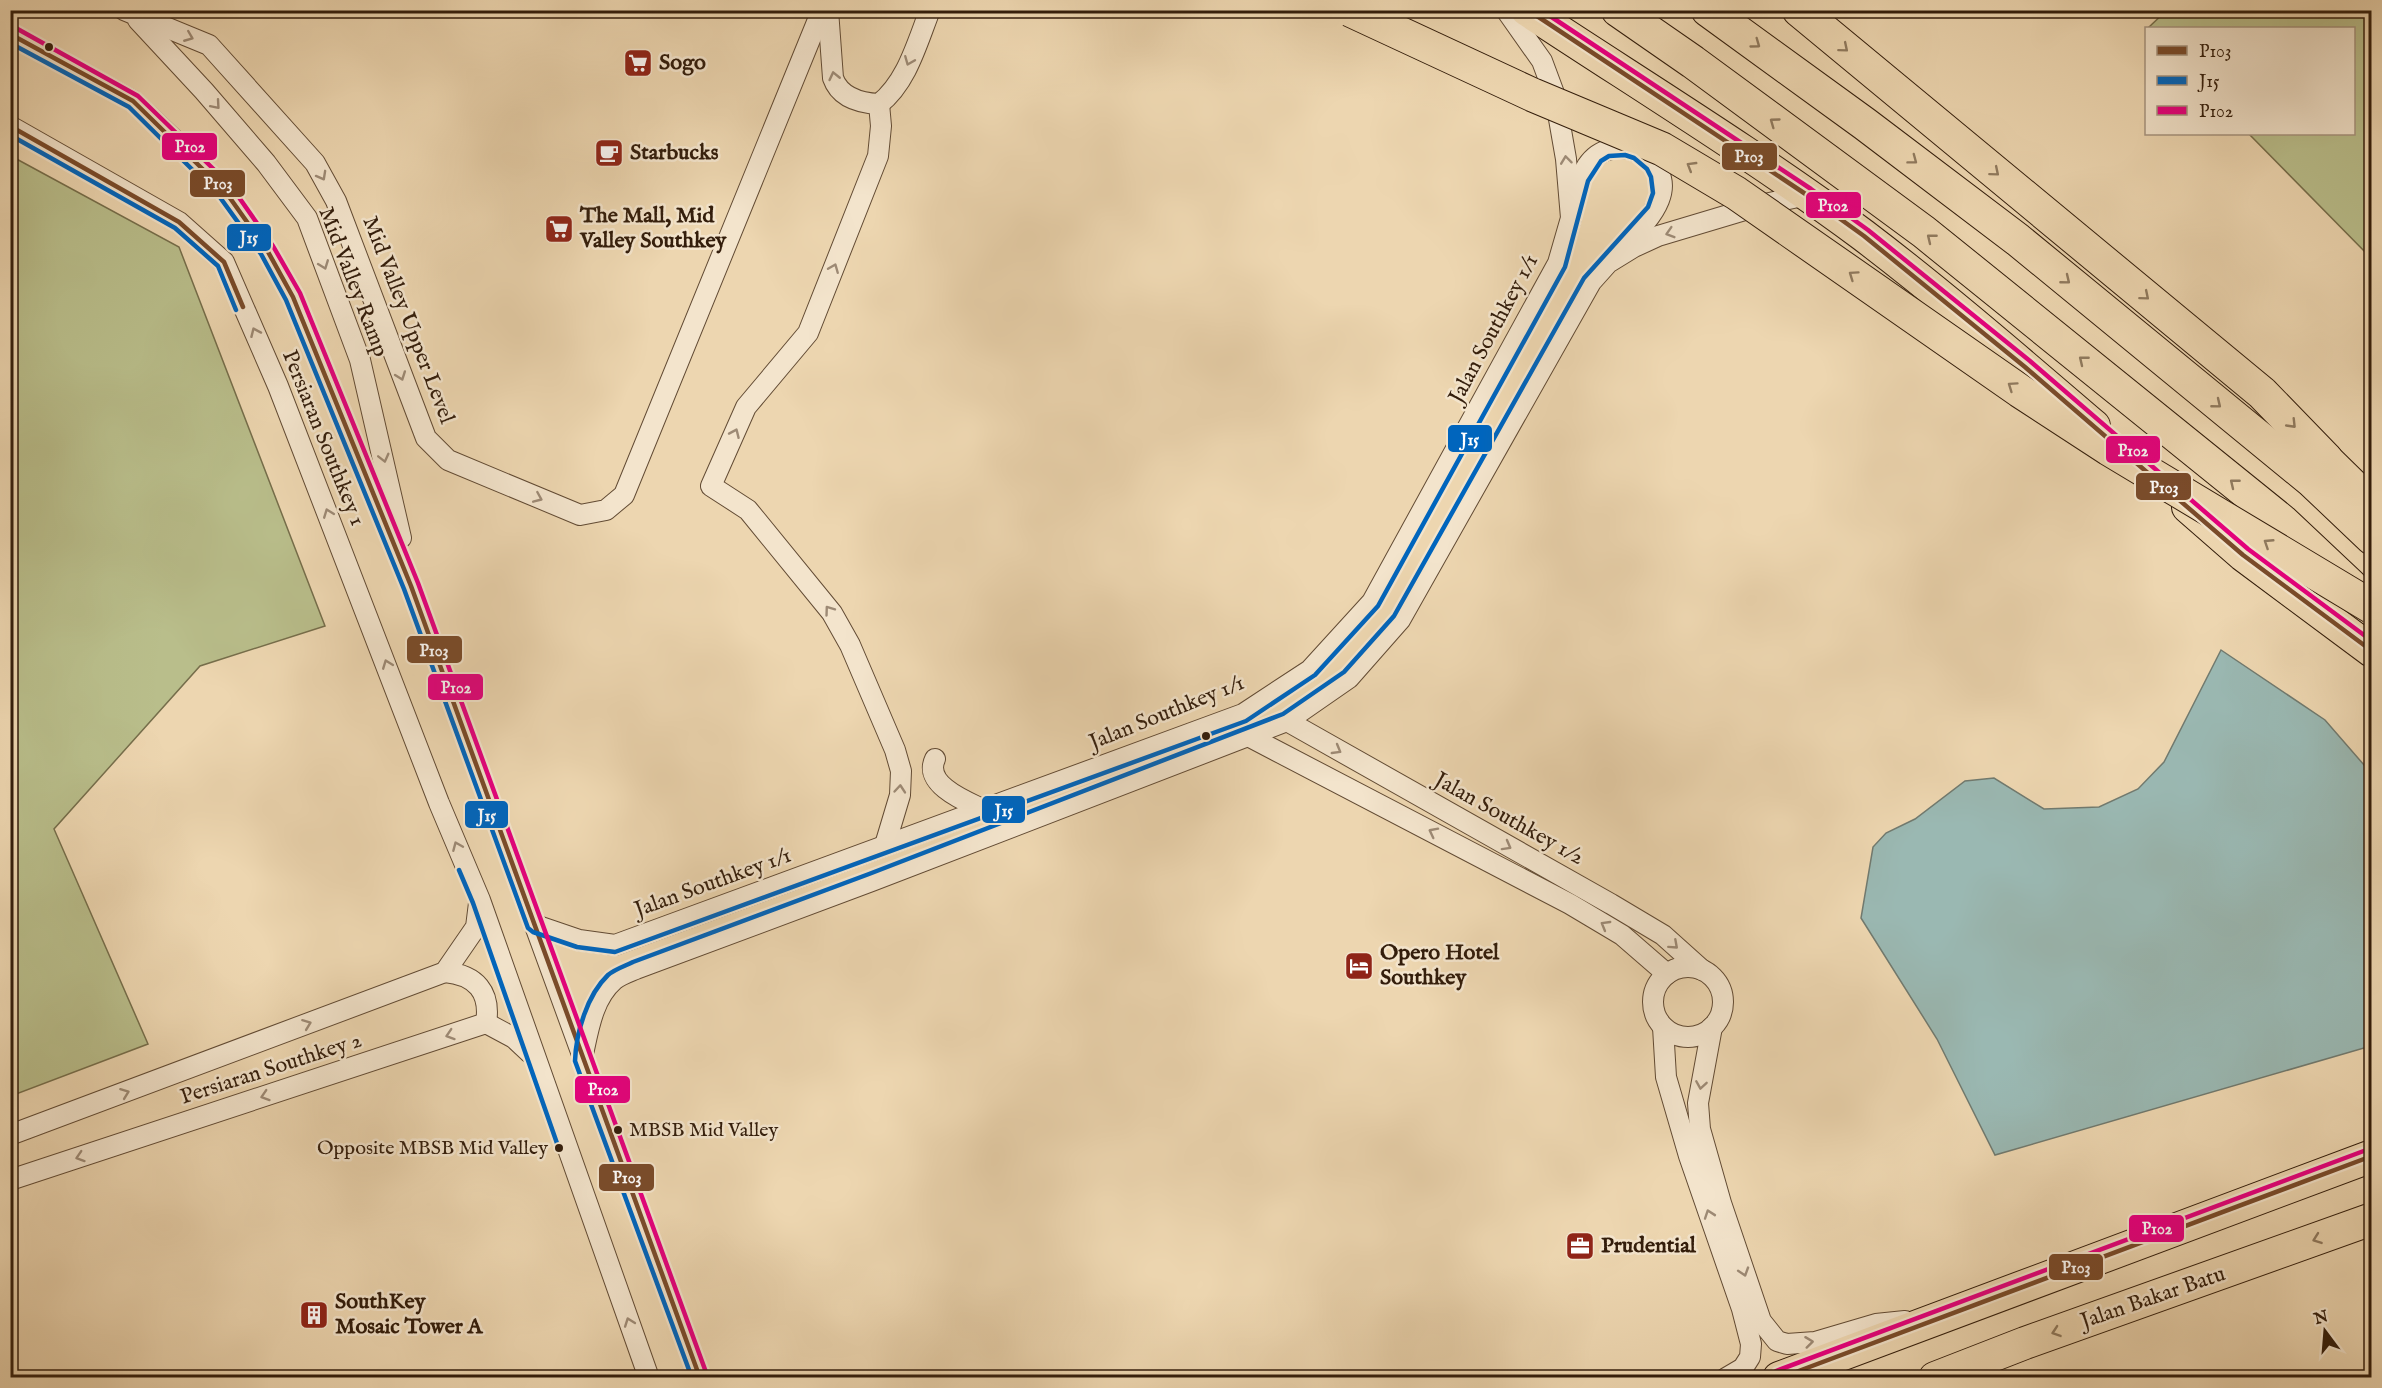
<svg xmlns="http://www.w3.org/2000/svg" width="2382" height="1388" viewBox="0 0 2382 1388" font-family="'IM FELL English',serif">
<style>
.green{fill:#b9be8b;stroke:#766e4b;stroke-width:1.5}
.water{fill:#9ab8b2;stroke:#717a6f;stroke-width:1.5}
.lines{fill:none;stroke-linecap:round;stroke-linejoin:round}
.street-casing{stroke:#624b34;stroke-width:22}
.primary-casing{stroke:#331d0b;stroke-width:34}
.highway-casing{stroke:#331d0b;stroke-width:35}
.street{stroke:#f3e4cc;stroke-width:20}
.primary{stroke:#edd6b0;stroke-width:32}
.highway{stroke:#edd6b0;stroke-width:33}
.highway-bridge-casing{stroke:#331d0b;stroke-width:35;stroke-linecap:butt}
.highway-bridge{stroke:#edd6b0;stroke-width:33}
.bus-1-casing{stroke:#f3e4cc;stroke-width:9}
.bus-2-casing{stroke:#f3e4cc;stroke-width:9}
.bus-3-casing{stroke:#f3e4cc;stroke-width:9}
.bus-1{stroke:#7a4b2a;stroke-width:4.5}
.bus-2{stroke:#0065bd;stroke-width:4.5}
.bus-3{stroke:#e5007d;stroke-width:4.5}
.oneway{stroke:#9d8a75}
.oneway2{stroke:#907a5e}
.bus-dot{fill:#331d0b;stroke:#f3e4cc;stroke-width:2}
.labels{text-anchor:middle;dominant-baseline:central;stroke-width:5;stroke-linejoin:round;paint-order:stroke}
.bus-label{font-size:20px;fill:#331d0b;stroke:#f3e4cc;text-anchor:start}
.poi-label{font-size:22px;font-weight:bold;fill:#331d0b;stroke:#f3e4cc;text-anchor:start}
.street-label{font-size:22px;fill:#331d0b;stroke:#f3e4cc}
.line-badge{stroke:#f3e4cc;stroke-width:2}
.badge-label{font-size:16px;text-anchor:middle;font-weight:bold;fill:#fff}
</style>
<rect width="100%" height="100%" fill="#edd6b0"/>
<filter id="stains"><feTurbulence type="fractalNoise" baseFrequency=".00333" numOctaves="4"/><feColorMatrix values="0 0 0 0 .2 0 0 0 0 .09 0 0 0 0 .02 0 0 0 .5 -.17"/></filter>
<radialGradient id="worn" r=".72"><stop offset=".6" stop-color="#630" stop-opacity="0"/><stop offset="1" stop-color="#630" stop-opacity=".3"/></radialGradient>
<g class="green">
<path d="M2167 10 2371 11V258L2249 134H2354V28H2148Z"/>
<path d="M11 156 179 247 325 626 200 666 54 829 148 1044 11 1096Z"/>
</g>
<path class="water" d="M2221 650 2325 720 2371 773V1046L1995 1155 1937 1039 1861 918 1873 847 1886 833 1915 819 1965 781 1994 778 2044 809 2099 807 2138 789 2164 762Z"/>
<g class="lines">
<g class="street-casing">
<g id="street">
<path d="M124 10 209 45 315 163 336 201 426 438 448 460 580 515 606 510 624 495 822 10"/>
<path d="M828 10 833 78C840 98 860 103 879 104 907 82 917 43 930 10"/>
<path d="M138 20 204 91 266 163 307 218 360 360 401 538"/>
<path d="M10 34 133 101 185 150 225 191 267 250 293 297 411 586 700 1378"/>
<path d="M879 104 881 126 878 156 808 333 746 407 711 486 748 510 832 613 850 645 895 750 901 771 900 795 885 845"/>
<path d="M10 126 179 222 224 262 278 386 439 803 480 900 649 1378"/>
<path d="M1575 201C1578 189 1580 176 1587 166 1613 127 1676 158 1659 200 1651 220 1632 236 1618 251"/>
<path d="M1287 721 1611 904 1663 935 1702 970"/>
<path d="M1248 736 1570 904 1622 935 1667 974"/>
<path d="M935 759C923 784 965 801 982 809"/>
<path d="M535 925 579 940 615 945 1243 714 1310 670 1372 602 1558 263 1571 218 1566 159 1555 96 1542 61 1506 10"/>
<circle cx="1688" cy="1002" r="35"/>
<path d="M445 972C476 975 491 992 486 1023"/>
<path d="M1663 1027 1666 1077 1689 1156 1742 1309 1751 1344 1750 1357 1743 1368 1726 1378"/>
<path d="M1712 1027 1698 1103 1700 1129 1721 1203 1761 1321 1777 1341 1787 1344 1815 1342 1876 1324 1905 1321"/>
<path d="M582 1059C588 1032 592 999 614 980 620 975 629 972 636 969L872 881 1248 736 1287 721 1349 678 1400 620 1591 282 1608 263 1634 247 1658 236 1765 204 1807 195"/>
<path d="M10 1135 445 972 476 927 479 903"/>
<path d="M10 1180 486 1023 514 1038 530 1053"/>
</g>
</g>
<g class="primary-casing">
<g id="primary">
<path d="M1527 10C1639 84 1755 155 1863 235 1942 295 2018 361 2094 426"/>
<path d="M2326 459 2372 504"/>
<path d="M2188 507 2243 555 2372 651"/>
<path d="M1779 1378 2372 1156"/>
<path d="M1935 1378 2025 1343 2372 1219"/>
</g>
</g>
<g class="highway-casing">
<g id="highway">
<path d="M1618 10 1693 62 1924 232 2282 521 2351 586"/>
<path d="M1708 10 1865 124 2018 240 2312 481 2372 538"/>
<path d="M1799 10 2262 393 2326 459"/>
</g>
</g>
<use href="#street" class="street"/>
<use href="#primary" class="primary"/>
<use href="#highway" class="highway"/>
<g class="highway-bridge-casing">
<path id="highway-bridge" d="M1350 10 1533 95 1662 149 1736 193 2020 391 2109 449 2372 607"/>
</g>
<use href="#highway-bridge" class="highway-bridge"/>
<g class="bus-1-casing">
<g id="bus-1">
<path d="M1528 10 1807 195 1864 236 2025 367 2243 555 2372 651"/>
<path d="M10 34 133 101 225 191 267 250 293 297 411 586 700 1378"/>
<path d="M10 126 179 222 224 262 243 307"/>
<path d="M1780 1378 2372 1156"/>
</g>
</g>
<g class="bus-2-casing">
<g id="bus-2">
<path d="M10 43 129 107 219 196 261 254 286 300 404 589 528 928 533 932 577 947 615 952 1246 721 1315 675 1378 606 1565 267 1588 181 1601 161 1609 156 1625 155 1634 158 1647 169 1651 177 1653 193 1648 207 1584 278 1394 616 1344 672 1283 714 869 874 633 962C625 966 615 969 608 975 587 995 576 1033 575 1061L692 1378"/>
<path d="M10 135 175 228 218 266 236 310"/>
<path d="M459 870 473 903 559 1149"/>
</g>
</g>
<g class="bus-3-casing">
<g id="bus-3">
<path d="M1541 10 1811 189 1868 230 2030 361 2248 549 2372 641"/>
<path d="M14 27 138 96 231 186 273 246 300 293 418 583 707 1375"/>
<path d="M1776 1371 2369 1149"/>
</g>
</g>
<use href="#bus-1" class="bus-1"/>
<use href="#bus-2" class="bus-2"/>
<use href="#bus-3" class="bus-3"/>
</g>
<defs><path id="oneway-chevron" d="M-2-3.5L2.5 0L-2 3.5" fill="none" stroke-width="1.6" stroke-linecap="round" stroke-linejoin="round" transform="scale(1.5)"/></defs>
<g class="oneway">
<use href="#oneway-chevron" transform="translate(189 37) rotate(22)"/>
<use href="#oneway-chevron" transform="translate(909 61) rotate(112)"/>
<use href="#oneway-chevron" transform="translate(834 76) rotate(-103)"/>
<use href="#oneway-chevron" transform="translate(216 105) rotate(49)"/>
<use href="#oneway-chevron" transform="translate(1566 160) rotate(-97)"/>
<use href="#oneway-chevron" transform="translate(322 176) rotate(61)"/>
<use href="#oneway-chevron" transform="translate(1670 233) rotate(163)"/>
<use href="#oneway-chevron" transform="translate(324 265) rotate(69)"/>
<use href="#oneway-chevron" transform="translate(834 268) rotate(-68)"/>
<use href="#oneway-chevron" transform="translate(255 332) rotate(-114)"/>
<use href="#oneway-chevron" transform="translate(401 376) rotate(70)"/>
<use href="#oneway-chevron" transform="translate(735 433) rotate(-66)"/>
<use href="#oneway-chevron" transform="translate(384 458) rotate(76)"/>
<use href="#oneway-chevron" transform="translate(538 498) rotate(23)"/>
<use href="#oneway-chevron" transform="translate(328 513) rotate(-111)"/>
<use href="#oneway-chevron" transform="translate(829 610) rotate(-126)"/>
<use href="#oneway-chevron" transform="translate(387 664) rotate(-111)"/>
<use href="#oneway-chevron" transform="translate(1337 750) rotate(30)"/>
<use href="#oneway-chevron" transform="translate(900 789) rotate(-85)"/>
<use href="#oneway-chevron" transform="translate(1433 832) rotate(-153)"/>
<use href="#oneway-chevron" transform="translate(457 846) rotate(-113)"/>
<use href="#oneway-chevron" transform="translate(1507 846) rotate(29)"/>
<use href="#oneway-chevron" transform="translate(1605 925) rotate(-150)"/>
<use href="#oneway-chevron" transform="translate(1674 945) rotate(42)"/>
<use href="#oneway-chevron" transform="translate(307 1024) rotate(-21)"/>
<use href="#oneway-chevron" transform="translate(450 1035) rotate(162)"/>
<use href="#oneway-chevron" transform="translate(1701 1085) rotate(99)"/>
<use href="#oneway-chevron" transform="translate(125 1093) rotate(-21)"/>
<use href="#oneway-chevron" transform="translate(265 1096) rotate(162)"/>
<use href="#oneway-chevron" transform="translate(80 1157) rotate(162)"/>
<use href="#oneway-chevron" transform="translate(1709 1214) rotate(-109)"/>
<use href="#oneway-chevron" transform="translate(1744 1272) rotate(72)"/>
<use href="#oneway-chevron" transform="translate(629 1322) rotate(-110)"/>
<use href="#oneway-chevron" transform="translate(1809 1342) rotate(-7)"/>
</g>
<g class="oneway2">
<use href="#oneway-chevron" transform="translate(1756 44) rotate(36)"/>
<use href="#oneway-chevron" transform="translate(1844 48) rotate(40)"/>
<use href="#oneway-chevron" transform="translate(1774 122) rotate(-144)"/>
<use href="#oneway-chevron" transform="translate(1913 160) rotate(37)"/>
<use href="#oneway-chevron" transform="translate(1691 166) rotate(-149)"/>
<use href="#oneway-chevron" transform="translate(1995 172) rotate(40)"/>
<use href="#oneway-chevron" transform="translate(1931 238) rotate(-141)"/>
<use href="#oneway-chevron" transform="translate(1853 275) rotate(-145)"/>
<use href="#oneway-chevron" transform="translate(2066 280) rotate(39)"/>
<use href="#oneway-chevron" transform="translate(2145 296) rotate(40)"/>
<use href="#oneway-chevron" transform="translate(2083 360) rotate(-141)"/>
<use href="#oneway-chevron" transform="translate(2012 386) rotate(-145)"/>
<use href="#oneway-chevron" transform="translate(2217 404) rotate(39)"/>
<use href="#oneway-chevron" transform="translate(2292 424) rotate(46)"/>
<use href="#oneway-chevron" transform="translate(2234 483) rotate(-141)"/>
<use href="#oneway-chevron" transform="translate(2268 543) rotate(-147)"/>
<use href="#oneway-chevron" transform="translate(2317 1239) rotate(160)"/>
<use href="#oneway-chevron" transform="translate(2056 1332) rotate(161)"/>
</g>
<defs>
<g id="supermarket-square" transform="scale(1.5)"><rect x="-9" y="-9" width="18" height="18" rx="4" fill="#8f2418" stroke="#f3e4cc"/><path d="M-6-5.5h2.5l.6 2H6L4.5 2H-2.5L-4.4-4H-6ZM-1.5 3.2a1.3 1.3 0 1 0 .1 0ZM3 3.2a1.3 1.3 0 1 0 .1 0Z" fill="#fff"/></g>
<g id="cafe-square" transform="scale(1.5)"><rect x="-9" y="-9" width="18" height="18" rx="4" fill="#8f2418" stroke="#f3e4cc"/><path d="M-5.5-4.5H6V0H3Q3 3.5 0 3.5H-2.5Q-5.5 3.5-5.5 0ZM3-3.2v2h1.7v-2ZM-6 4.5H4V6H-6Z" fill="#fff"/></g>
<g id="hotel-square" transform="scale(1.5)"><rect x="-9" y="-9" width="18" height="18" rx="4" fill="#8f2418" stroke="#f3e4cc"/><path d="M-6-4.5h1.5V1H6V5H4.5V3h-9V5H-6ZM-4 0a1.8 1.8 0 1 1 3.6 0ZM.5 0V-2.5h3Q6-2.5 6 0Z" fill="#fff"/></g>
<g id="office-square" transform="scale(1.5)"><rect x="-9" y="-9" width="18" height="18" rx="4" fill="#8f2418" stroke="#f3e4cc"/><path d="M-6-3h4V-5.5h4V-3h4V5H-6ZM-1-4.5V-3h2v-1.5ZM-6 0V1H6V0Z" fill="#fff"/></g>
<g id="building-square" transform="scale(1.5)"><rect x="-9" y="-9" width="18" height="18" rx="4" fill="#8f2418" stroke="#f3e4cc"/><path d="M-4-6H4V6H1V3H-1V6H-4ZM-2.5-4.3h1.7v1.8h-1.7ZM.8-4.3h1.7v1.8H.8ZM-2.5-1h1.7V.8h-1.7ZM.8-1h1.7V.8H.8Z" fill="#fff"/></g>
</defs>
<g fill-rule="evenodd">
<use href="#supermarket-square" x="638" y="63"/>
<use href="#cafe-square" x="609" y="153"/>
<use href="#supermarket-square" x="559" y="229"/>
<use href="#hotel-square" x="1359" y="966"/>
<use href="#office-square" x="1580" y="1246"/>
<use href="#building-square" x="314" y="1315"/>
</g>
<g class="bus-dot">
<circle cx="49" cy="47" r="5"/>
<circle cx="1206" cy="736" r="5"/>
<circle cx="618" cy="1130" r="5"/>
<circle cx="559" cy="1148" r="5"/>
</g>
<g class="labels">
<g class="bus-label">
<text x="629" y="1130">MBSB Mid Valley</text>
<text x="548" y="1148" text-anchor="end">Opposite MBSB Mid Valley</text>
</g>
<g class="poi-label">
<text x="659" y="63">Sogo</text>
<text x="630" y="153">Starbucks</text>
<text x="580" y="216">The Mall, Mid<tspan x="580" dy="25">Valley Southkey</tspan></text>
<text x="1380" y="953">Opero Hotel<tspan x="1380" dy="25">Southkey</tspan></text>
<text x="1601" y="1246">Prudential</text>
<text x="335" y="1302">SouthKey<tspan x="335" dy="25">Mosaic Tower A</tspan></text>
</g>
<g class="street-label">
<text transform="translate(353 282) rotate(69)">Mid Valley Ramp</text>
<text transform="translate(408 320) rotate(69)">Mid Valley Upper Level</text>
<text transform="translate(1494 329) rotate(-62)">Jalan Southkey 1/1</text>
<text transform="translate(323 438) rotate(68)">Persiaran Southkey 1</text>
<text transform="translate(1167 713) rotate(-22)">Jalan Southkey 1/1</text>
<text transform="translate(1509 819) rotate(29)">Jalan Southkey 1/2</text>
<text transform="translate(713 883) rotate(-20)">Jalan Southkey 1/1</text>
<text transform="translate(271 1069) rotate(-18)">Persiaran Southkey 2</text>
<text transform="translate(2153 1298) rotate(-19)">Jalan Bakar Batu</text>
</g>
</g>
<g class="line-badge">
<rect x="161" y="132" width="57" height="29" rx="6" fill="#e5007d"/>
<rect x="1721" y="142" width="57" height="29" rx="6" fill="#7a4b2a"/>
<rect x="189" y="169" width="57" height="29" rx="6" fill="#7a4b2a"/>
<rect x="1805" y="191" width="57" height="28" rx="6" fill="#e5007d"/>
<rect x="226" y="223" width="46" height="29" rx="6" fill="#0065bd"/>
<rect x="1447" y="424" width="46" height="29" rx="6" fill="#0065bd"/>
<rect x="2105" y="435" width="56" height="29" rx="6" fill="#e5007d"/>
<rect x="2135" y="472" width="57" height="29" rx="6" fill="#7a4b2a"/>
<rect x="406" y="635" width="57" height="29" rx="6" fill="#7a4b2a"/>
<rect x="427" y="673" width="57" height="28" rx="6" fill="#e5007d"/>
<rect x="981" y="795" width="45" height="29" rx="6" fill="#0065bd"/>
<rect x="464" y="800" width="45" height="29" rx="6" fill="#0065bd"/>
<rect x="574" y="1075" width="57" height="29" rx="6" fill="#e5007d"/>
<rect x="598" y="1163" width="57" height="29" rx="6" fill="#7a4b2a"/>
<rect x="2128" y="1214" width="57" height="29" rx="6" fill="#e5007d"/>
<rect x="2048" y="1253" width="56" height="28" rx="6" fill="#7a4b2a"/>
</g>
<g class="badge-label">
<text x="190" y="152">P102</text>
<text x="1749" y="162">P103</text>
<text x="218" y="189">P103</text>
<text x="1833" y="211">P102</text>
<text x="249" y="243">J15</text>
<text x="1470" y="445">J15</text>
<text x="2133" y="456">P102</text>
<text x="2164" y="493">P103</text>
<text x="434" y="656">P103</text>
<text x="456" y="693">P102</text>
<text x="1004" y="816">J15</text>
<text x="487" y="821">J15</text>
<text x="603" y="1095">P102</text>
<text x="627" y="1183">P103</text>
<text x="2157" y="1234">P102</text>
<text x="2076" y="1273">P103</text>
</g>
<rect width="2382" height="1388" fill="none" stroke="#edd6b0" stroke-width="36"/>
<rect x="12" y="12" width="2358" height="1364" fill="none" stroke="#331d0b" stroke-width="3"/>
<rect x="18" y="18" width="2346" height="1352" fill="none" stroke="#331d0b" stroke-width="1.5"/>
<rect x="2145" y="27" width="210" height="108" fill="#f3e4cc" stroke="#a6947f" stroke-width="1.5"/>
<rect x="2157" y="46" width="30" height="9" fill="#7a4b2a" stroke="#a6947f" stroke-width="1.5"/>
<text x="2199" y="57" font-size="18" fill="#331d0b">P103</text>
<rect x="2157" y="76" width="30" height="9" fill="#0065bd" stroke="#a6947f" stroke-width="1.5"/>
<text x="2199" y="87" font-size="18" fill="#331d0b">J15</text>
<rect x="2157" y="106" width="30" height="9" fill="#e5007d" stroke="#a6947f" stroke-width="1.5"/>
<text x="2199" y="117" font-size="18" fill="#331d0b">P102</text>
<g transform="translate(2325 1331) rotate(344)" stroke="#f3e4cc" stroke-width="4.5" paint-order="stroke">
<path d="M0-4.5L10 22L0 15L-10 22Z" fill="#331d0b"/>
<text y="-9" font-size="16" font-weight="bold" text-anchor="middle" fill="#331d0b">N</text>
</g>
<rect width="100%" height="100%" filter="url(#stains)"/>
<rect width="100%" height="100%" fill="url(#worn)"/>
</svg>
